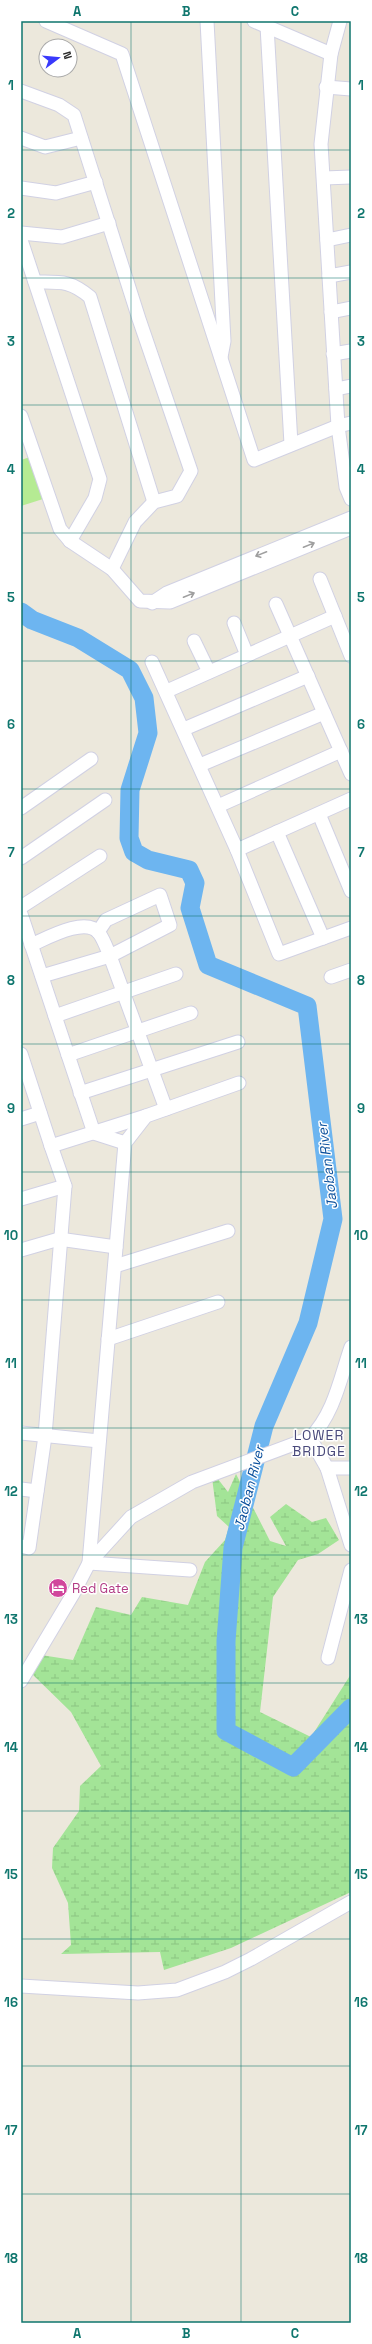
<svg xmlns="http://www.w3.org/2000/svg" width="372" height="2344" viewBox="0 0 372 2344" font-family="'Space Grotesk',sans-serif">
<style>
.wetland{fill:url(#wetland-marsh)}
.pitch{fill:#b5eb93}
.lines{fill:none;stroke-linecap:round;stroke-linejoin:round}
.river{stroke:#6db5f0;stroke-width:19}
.minor-casing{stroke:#d1d1e3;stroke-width:15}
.minor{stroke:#fff;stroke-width:13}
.oneway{stroke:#9f9f9f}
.grid{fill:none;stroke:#0f766e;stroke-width:1;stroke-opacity:0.55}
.labels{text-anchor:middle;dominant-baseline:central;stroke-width:3;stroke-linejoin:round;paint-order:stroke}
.hotel-label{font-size:13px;fill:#b23c85;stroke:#fff;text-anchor:start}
.water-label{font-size:14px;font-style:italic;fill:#0b509c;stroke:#fff}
.neighbourhood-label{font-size:14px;letter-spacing:1px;fill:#4a4a7b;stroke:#fff}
.neatline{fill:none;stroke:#0f766e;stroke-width:1.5}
.grid-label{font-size:13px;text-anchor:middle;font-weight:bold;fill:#0f766e}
</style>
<defs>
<pattern id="wetland-marsh" width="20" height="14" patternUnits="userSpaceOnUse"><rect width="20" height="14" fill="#a3e497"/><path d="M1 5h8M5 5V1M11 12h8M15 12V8" fill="none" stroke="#8cc482"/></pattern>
</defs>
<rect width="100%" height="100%" fill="#ece8dc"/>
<path class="wetland" d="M211 1470 228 1492 236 1474 270 1541 286 1546 270 1517 286 1504 312 1522 326 1518 339 1540 318 1554 298 1560 273 1597 260 1712 311 1737 351 1674V1892L231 1948 164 1970 160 1952 61 1954 71 1945 68 1903 52 1868 53 1848 79 1811 80 1786 101 1766 71 1712 30 1672 41 1655 73 1660 96 1607 131 1615 142 1597 188 1605 205 1562 225 1540 229 1527 217 1516Z"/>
<path class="pitch" d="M30 457 43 499 21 506V460Z"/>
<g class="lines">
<path class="river" d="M21 612 32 620 78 638 130 670 144 698 148 733 130 790 129 838 134 852 148 860 189 870 195 883 190 908 208 965 307 1006 333 1219 308 1323 264 1426 233 1548 226 1641V1731L293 1767 351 1708"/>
<g class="minor-casing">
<g id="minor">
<path d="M46 21 122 54 254 460 338 426 351 423"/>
<path d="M207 21 224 341 221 357"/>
<path d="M254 21 331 54"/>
<path d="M340 21 331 54 321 144 338 426 346 487 351 499"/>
<path d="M267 26 291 444"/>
<path d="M326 87 351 89"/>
<path d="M21 91 59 105 74 115 139 319 191 471 177 496 154 502 135 522 112 569"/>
<path d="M21 138 45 147 81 138"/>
<path d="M324 178 351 177"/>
<path d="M21 188 56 193 96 182"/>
<path d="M21 233 62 237 109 223"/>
<path d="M21 240 100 479 95 498 70 541"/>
<path d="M327 240 351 235"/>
<path d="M329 276 351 272"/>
<path d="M35 282C60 282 70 280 90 297L154 502"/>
<path d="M331 312 351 308"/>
<path d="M333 354 351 351"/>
<path d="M336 389 351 386"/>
<path d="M21 416 60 529 70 541 112 569 140 601 170 602 351 528"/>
<path d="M320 579 351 656"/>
<path d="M152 603 167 593 351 518"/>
<path d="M276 604 351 774"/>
<path d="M234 623 247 655"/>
<path d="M194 641 209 672"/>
<path d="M152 662 237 850 279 954 351 928"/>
<path d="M167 691 335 616"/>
<path d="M184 729 308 676"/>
<path d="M200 765 324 713"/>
<path d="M218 806 341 751"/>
<path d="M21 808 91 759"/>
<path d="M319 814 351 891"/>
<path d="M277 832 323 938"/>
<path d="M237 850 351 799"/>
<path d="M21 858 105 800"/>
<path d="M21 907 100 856"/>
<path d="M21 914 94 1133 125 1143"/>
<path d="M31 945C47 938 86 916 99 933 104 940 107 949 110 956L166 1109"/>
<path d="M42 976 110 956 170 925 160 895 106 920 98 932"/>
<path d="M331 977 351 970"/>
<path d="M55 1016 176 974"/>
<path d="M21 1054 51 1146 146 1116"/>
<path d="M68 1055 191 1013"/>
<path d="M80 1093 238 1042"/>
<path d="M21 1119 40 1113"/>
<path d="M21 1199 65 1186"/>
<path d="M21 1250 59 1239 116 1247"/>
<path d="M115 1266 228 1231"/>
<path d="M108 1339 218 1302"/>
<path d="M21 1433 99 1441"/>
<path d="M310 1438 327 1468H351"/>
<path d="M327 1468 351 1545"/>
<path d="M21 1489 37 1491"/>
<path d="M21 1546 29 1548 45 1436 65 1186 51 1146"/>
<path d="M190 1570 89 1563 125 1143 146 1116 239 1083"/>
<path d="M328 1658 351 1570"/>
<path d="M21 1681 73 1594 89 1563 131 1517 192 1482 310 1438C334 1414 340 1379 351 1347"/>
<path d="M21 1986 138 1993 177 1990 225 1972 251 1959 351 1902"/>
</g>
</g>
<use href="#minor" class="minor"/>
</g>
<defs><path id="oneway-shaft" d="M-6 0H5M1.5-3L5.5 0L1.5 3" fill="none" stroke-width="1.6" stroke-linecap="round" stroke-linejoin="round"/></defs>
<g class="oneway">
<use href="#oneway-shaft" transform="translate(309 545) rotate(-22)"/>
<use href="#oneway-shaft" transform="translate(261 554) rotate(158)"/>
<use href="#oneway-shaft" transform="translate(189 595) rotate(-22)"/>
</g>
<path class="grid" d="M131 21V2323M241 21V2323M21 150H351M21 278H351M21 405H351M21 533H351M21 661H351M21 789H351M21 916H351M21 1044H351M21 1172H351M21 1300H351M21 1428H351M21 1555H351M21 1683H351M21 1811H351M21 1939H351M21 2066H351M21 2194H351"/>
<defs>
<g id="hotel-disc" transform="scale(1)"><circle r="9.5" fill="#d1479c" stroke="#fff"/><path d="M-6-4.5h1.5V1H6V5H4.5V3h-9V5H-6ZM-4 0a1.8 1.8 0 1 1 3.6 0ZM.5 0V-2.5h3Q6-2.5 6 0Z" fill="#fff"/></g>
</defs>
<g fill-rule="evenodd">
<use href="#hotel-disc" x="58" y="1588"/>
</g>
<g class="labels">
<g class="hotel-label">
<text x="72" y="1588">Red Gate</text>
</g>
<g class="water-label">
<text transform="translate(327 1166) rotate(-97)">Jaoban River</text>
<text transform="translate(249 1488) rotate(-76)">Jaoban River</text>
</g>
<g class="neighbourhood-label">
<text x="319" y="1435">LOWER<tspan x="319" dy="16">BRIDGE</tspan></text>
</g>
</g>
<rect width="372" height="2344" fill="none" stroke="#ffffff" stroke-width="44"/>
<g transform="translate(58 58) rotate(74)"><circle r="19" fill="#ffffff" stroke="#aaaaaa"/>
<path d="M0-3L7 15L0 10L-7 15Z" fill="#3939fc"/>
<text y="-6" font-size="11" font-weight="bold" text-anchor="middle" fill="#2a2a2a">N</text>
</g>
<rect x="22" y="22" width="328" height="2300" class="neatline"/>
<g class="grid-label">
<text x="77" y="16">A</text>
<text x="186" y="16">B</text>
<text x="295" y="16">C</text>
<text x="11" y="90">1</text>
<text x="361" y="90">1</text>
<text x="11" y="218">2</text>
<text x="361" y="218">2</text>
<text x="11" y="346">3</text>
<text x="361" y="346">3</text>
<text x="11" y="474">4</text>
<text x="361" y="474">4</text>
<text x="11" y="602">5</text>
<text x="361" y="602">5</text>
<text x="11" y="729">6</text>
<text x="361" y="729">6</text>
<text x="11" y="857">7</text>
<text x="361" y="857">7</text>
<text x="11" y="985">8</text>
<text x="361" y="985">8</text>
<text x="11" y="1113">9</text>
<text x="361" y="1113">9</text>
<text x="11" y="1240">10</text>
<text x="361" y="1240">10</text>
<text x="11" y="1368">11</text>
<text x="361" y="1368">11</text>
<text x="11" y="1496">12</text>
<text x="361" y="1496">12</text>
<text x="11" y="1624">13</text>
<text x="361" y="1624">13</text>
<text x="11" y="1752">14</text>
<text x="361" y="1752">14</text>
<text x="11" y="1879">15</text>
<text x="361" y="1879">15</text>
<text x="11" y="2007">16</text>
<text x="361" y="2007">16</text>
<text x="11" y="2135">17</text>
<text x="361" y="2135">17</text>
<text x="11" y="2263">18</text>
<text x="361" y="2263">18</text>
<text x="77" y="2338">A</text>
<text x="186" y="2338">B</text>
<text x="295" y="2338">C</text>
</g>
</svg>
